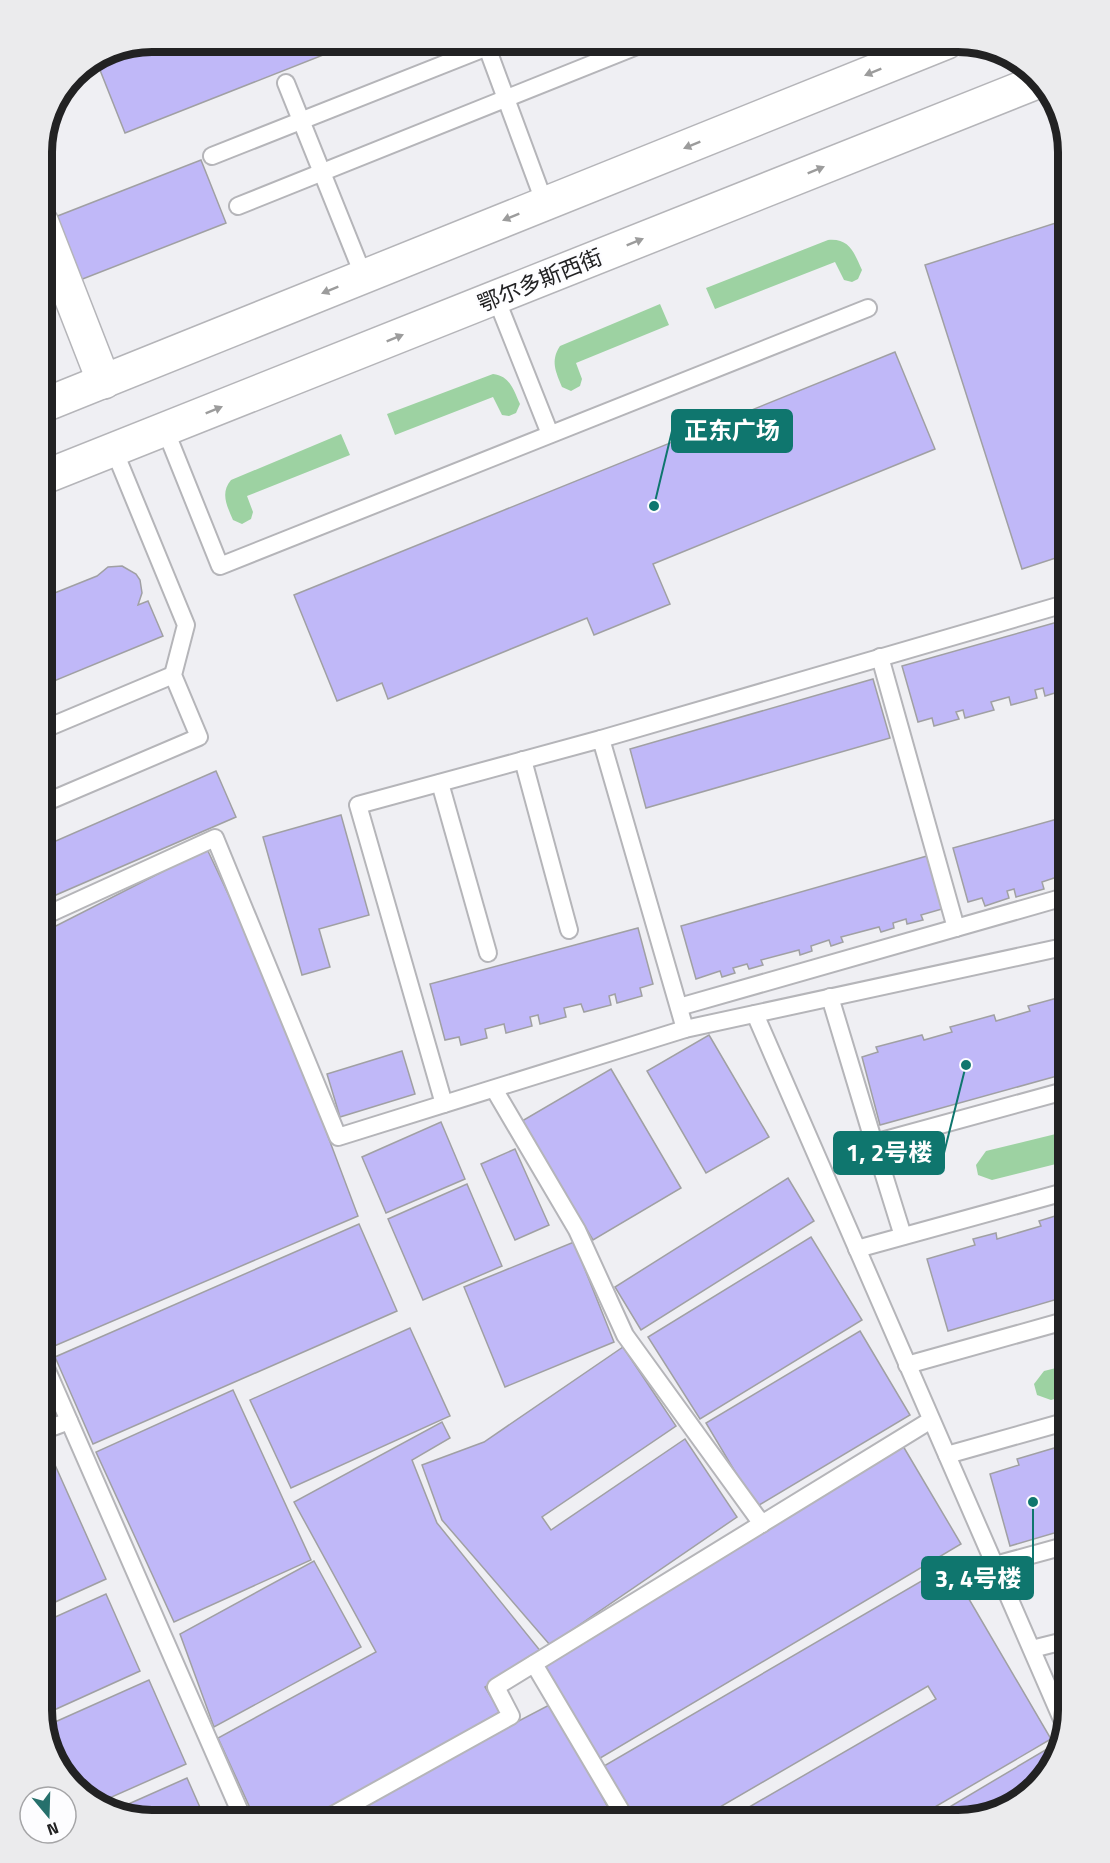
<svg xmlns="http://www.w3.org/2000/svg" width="1110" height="1863" viewBox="0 0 1110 1863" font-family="'Titillium Web','Noto Sans SC',sans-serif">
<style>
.green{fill:#9dd2a2}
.building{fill:#c0b8f8;stroke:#a0a0a3;stroke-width:1.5}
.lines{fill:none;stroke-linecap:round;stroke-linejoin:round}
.service-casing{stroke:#b5b5b9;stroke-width:20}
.tertiary-casing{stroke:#b5b5b9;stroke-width:36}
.primary-casing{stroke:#b5b5b9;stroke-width:36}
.service{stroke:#fff;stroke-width:16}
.tertiary{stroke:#fff;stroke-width:33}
.primary{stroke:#fff;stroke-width:33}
.oneway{fill:#9c9c9c}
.labels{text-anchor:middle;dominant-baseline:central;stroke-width:4.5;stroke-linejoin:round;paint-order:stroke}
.street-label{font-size:22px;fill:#222223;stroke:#fdfdff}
.rim{fill:none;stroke:#222223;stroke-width:8}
.leader{fill:none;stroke:#0f766e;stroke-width:2}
.callout-dot{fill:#0f766e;stroke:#fdfdff;stroke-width:2}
.callout{fill:#0f766e;stroke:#0f766e;stroke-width:2}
.callout-label{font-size:24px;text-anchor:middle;font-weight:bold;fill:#fff}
</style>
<rect width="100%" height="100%" fill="#efeff3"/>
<g class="green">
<path d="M828 240C850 238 854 253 862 270L858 279 852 282 844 280 835 262 715 309 706 288Z"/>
<path d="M660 304 669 325 576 363 582 379 580 386 571 391 562 387C556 372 550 361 560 346Z"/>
<path d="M493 374C510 376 513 389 520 404L516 413 509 416 502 415 493 397 395 435 387 414Z"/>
<path d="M341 434 350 455 247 496 253 512 251 519 242 524 233 520C227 506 220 493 231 480Z"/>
<path d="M1068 1131V1161L992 1180 978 1175 976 1165 986 1151Z"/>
<path d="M1068 1365V1395L1051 1400 1037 1395 1034 1384 1044 1371Z"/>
</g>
<g class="building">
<path d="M153 42H356L125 133 96 60 111 50Z"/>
<path d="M201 160 226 223 80 280 55 217Z"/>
<path d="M1068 219V554L1022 569 925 265Z"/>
<path d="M42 289 51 311 42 314Z"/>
<path d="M895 352 935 449 653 564 670 604 594 635 587 618 388 699 382 683 337 701 294 595Z"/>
<path d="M122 566 136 574 140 580 142 593 138 605 148 601 163 636 42 686V598L97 576 108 567Z"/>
<path d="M1068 619V689L1045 696 1043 688 1035 690 1037 698 1011 705 1009 697 991 702 994 710 965 718 963 710 956 712 959 719 934 726 932 718 918 722 902 666Z"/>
<path d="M873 679 890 738 646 808 630 749Z"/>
<path d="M216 771 236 817 42 901V847Z"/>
<path d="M341 815 369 915 319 929 330 967 302 975 263 837Z"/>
<path d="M1068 816V883L1062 884 1060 876 1042 882 1044 889 1016 897 1014 889 1007 891 1009 898 985 906 982 898 968 902 953 848Z"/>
<path d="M207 849 271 985 358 1216 45 1350 42 1343V933Z"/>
<path d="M927 856 942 909 921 915 923 920 907 924 906 919 893 923 894 928 881 932 879 927 841 937 843 942 831 946 829 940 811 946 812 951 800 955 799 950 761 960 763 965 749 969 747 964 733 968 735 973 722 977 720 971 696 979 681 926Z"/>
<path d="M638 928 653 984 640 988 642 996 617 1003 615 994 609 996 611 1005 584 1012 581 1004 564 1008 566 1017 540 1024 538 1015 530 1017 532 1026 506 1033 504 1024 485 1029 487 1038 461 1045 459 1037 445 1040 430 984Z"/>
<path d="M1068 995V1073L880 1125 862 1057 878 1052 876 1047 922 1035 924 1040 952 1032 950 1027 994 1015 996 1021 1030 1011 1028 1006Z"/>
<path d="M709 1035 769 1137 706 1173 647 1071Z"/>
<path d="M402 1051 415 1094 340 1117 327 1074Z"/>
<path d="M611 1069 681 1188 593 1240 522 1121Z"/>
<path d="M441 1122 465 1179 386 1213 362 1157Z"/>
<path d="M515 1149 549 1225 515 1240 481 1164Z"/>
<path d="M788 1178 814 1221 641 1330 615 1287Z"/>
<path d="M467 1184 502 1266 423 1300 388 1219Z"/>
<path d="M1068 1212V1296L948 1331 927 1259 975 1245 973 1239 996 1233 997 1239 1041 1226 1039 1221Z"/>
<path d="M359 1224 397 1311 93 1444 55 1357Z"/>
<path d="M811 1237 862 1320 700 1419 648 1337Z"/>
<path d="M574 1242 614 1342 505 1387 464 1287Z"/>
<path d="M410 1328 450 1416 291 1488 250 1400Z"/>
<path d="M860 1331 910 1415 756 1507 706 1423Z"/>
<path d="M623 1347 676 1426 542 1517 551 1530 685 1439 737 1517 550 1645 442 1520 422 1465 484 1442Z"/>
<path d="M233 1390 311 1560 174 1622 96 1452Z"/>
<path d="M442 1422 450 1438 412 1460 437 1523 542 1653 485 1687 500 1712 312 1821H256L218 1738 376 1652 294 1502Z"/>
<path d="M903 1446 961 1544 597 1760 539 1663Z"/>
<path d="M1061 1446 1063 1452 1068 1450V1529L1010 1546 990 1474 1019 1465 1017 1459Z"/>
<path d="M47 1447 106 1579 42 1608V1449Z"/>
<path d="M314 1561 361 1647 214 1727 180 1634Z"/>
<path d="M949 1565 1051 1739 911 1821H725L936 1699 928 1686 696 1821H636L604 1766Z"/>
<path d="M106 1594 140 1671 43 1715 42 1623Z"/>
<path d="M149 1680 186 1764 96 1804 91 1802 53 1759 46 1726Z"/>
<path d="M553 1703 615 1821H329Z"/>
<path d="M1047 1749 1053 1759 1049 1771 1006 1810 957 1821H926Z"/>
<path d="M187 1778 206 1821H146L115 1810Z"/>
</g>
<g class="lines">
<g class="service-casing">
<g id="service">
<path d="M485 42 545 204"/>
<path d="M286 83 364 277"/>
<path d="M212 156 500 42"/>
<path d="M238 206 647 42"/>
<path d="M496 298 550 434"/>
<path d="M165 429 220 566 868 308"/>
<path d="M880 657 956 928"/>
<path d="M42 730 173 675"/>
<path d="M601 739 1068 603"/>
<path d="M523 760 569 930"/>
<path d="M440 783 488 953"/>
<path d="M42 804 199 737 173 675 186 625 114 450"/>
<path d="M42 917 215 838 338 1137 685 1029 1068 946"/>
<path d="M830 997 874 1143 1068 1090"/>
<path d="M679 1007 1068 896"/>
<path d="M755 1014 1064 1724"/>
<path d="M494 1089 577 1230 625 1335 762 1524"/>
<path d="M444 1104 358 805 601 739 685 1029"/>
<path d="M874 1143 903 1236"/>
<path d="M857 1249 1068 1191"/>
<path d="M42 1359 244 1821"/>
<path d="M907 1365 1068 1320"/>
<path d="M42 1431 69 1421"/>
<path d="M947 1455 1068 1421"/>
<path d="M995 1565 1068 1545"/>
<path d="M1032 1649 1068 1640"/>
<path d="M534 1664 627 1821"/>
<path d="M322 1821 511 1716 496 1687 931 1420"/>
</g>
</g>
<g class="tertiary-casing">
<path id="tertiary" d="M42 223 104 382"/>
</g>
<g class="primary-casing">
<g id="primary">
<path d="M42 406 947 42"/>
<path d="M42 478 1037 82"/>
</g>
</g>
<use href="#service" class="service"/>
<use href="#tertiary" class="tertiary"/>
<use href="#primary" class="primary"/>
</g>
<defs><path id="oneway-solid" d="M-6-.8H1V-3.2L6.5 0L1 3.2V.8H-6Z" transform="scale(1.5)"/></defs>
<g class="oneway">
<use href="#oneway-solid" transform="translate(873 72) rotate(158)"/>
<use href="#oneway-solid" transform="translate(692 145) rotate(158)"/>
<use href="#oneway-solid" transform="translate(816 170) rotate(-22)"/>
<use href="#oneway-solid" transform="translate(511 217) rotate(158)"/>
<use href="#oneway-solid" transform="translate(635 242) rotate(-22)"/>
<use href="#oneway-solid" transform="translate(330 290) rotate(158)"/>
<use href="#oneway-solid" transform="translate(395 338) rotate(-22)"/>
<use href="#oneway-solid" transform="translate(214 410) rotate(-22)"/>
</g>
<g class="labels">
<g class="street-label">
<text transform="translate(540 280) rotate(-22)">鄂尔多斯西街</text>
</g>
</g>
<path d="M0 0H1110V1863H0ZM152 52H958A100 100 0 0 1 1058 152V1710A100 100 0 0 1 958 1810H152A100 100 0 0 1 52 1710V152A100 100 0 0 1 152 52Z" fill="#ebebed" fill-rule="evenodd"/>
<path class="rim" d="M152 52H958A100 100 0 0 1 1058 152V1710A100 100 0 0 1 958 1810H152A100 100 0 0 1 52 1710V152A100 100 0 0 1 152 52Z"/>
<path class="leader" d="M654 506L672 431M966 1065L944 1153M1033 1502L1033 1578"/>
<g class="callout-dot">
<circle cx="654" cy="506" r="6"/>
<circle cx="966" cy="1065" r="6"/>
<circle cx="1033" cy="1502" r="6"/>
</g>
<g class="callout">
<rect x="672" y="410" width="120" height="42" rx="6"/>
<rect x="834" y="1132" width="110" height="42" rx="6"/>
<rect x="922" y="1557" width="111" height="42" rx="6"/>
</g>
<g class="callout-label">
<text x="732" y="439">正东广场</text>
<text x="889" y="1161">1, 2号楼</text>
<text x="978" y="1587">3, 4号楼</text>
</g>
<g transform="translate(48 1815) rotate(161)"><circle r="28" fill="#fdfdff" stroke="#a5a5a7" stroke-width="1.5"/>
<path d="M0-4.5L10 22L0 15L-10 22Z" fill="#26706c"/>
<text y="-9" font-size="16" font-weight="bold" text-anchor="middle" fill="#222223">N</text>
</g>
</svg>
